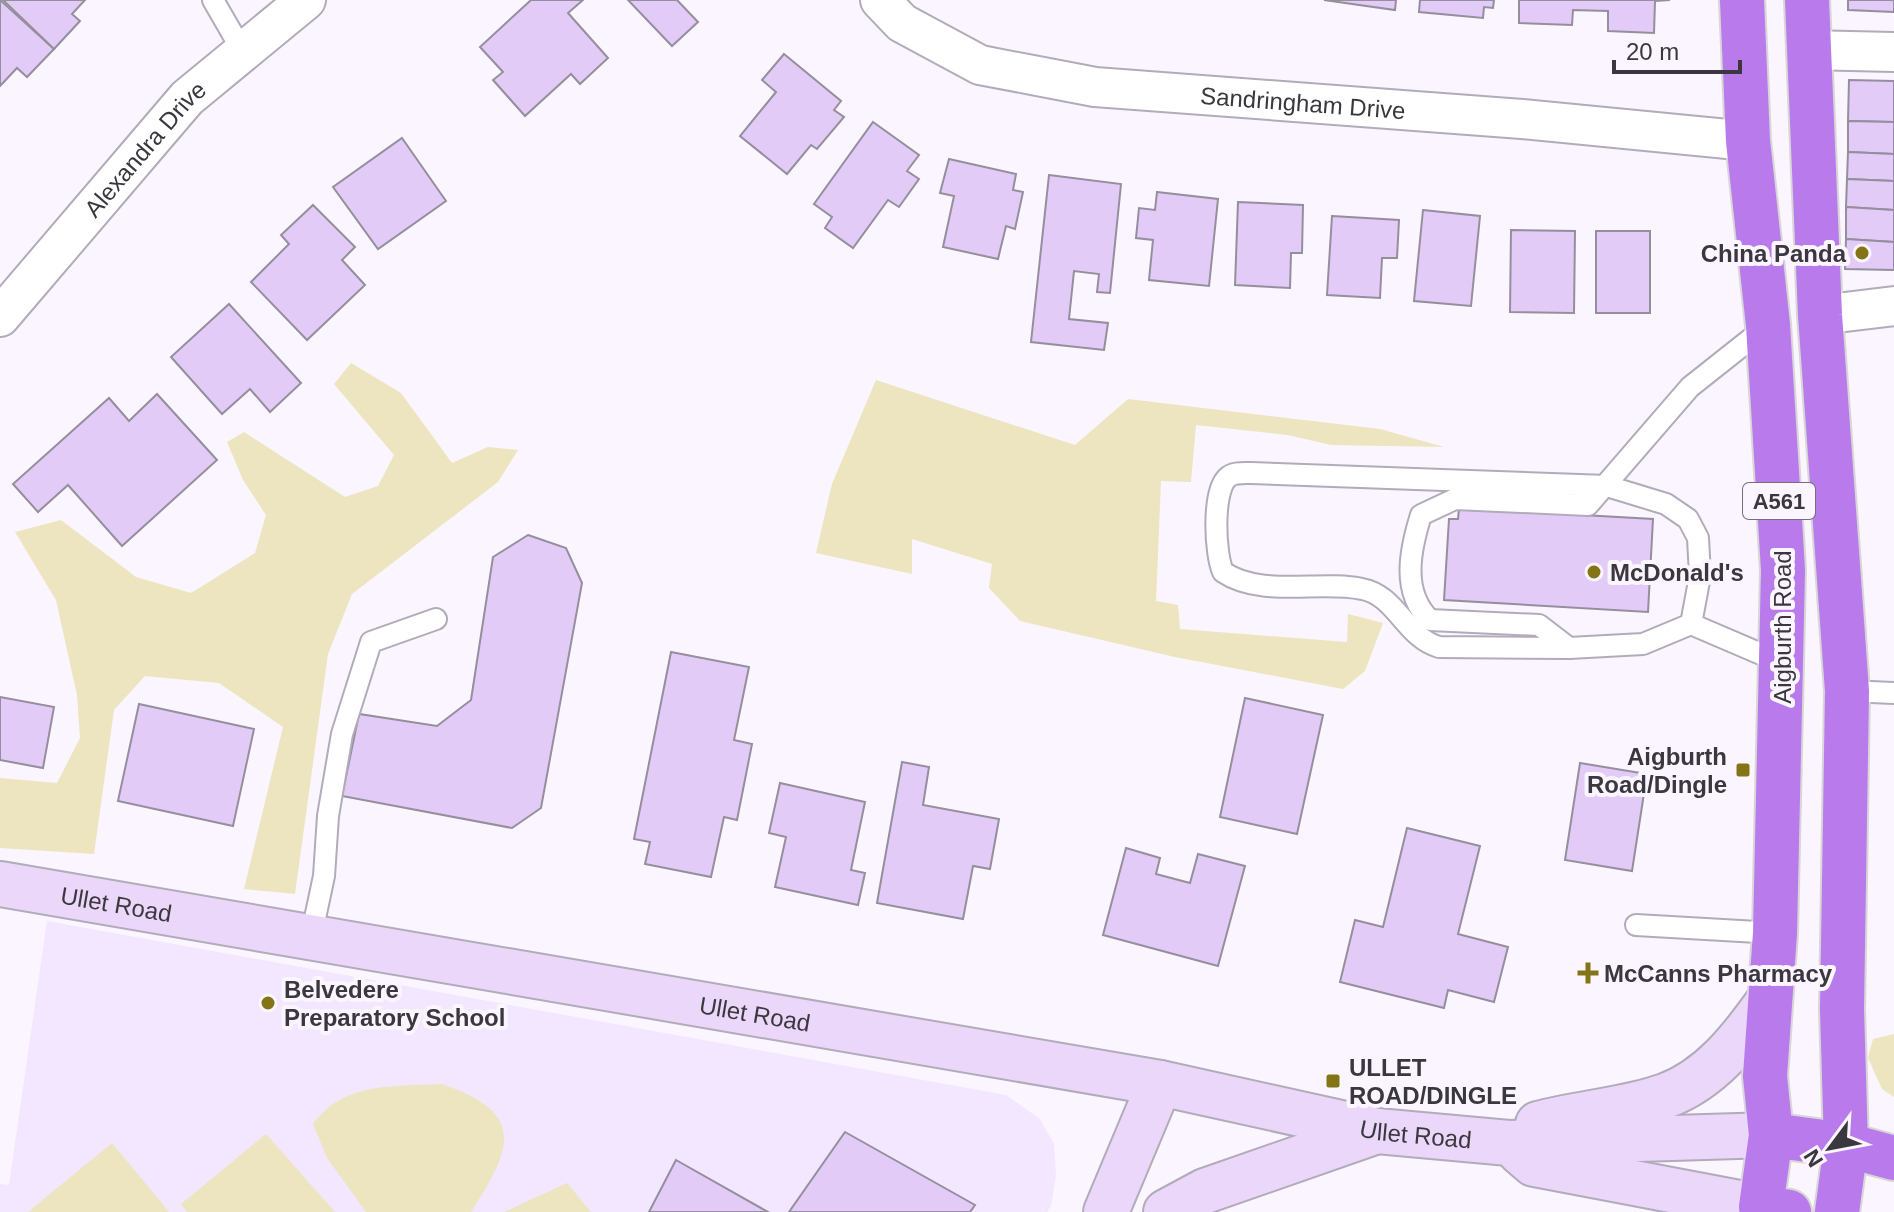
<svg xmlns="http://www.w3.org/2000/svg" width="1894" height="1212" viewBox="0 0 1894 1212" font-family="Helvetica,sans-serif">
<style>
.built{fill:#f2e7fe}
.green{fill:#ece5c0}
.building{fill:#e2ccf7;stroke:#958e9d;stroke-width:2}
.lines{fill:none;stroke-linecap:round;stroke-linejoin:round}
.lane-casing{stroke:#b2abba;stroke-width:24}
.street-casing{stroke:#b2abba;stroke-width:42}
.secondary-casing{stroke:#b2abba;stroke-width:48}
.highway-casing{stroke:#d8d7d8;stroke-width:48}
.lane{stroke:#fff;stroke-width:20}
.street{stroke:#fff;stroke-width:38}
.secondary{stroke:#ead7f9;stroke-width:44}
.highway{stroke:#b97aec;stroke-width:44}
.poi-dot{fill:#837416;stroke:#faf5ff;stroke-width:3}
.labels{text-anchor:middle;dominant-baseline:central;stroke-width:8;stroke-linejoin:round;paint-order:stroke}
.shield{fill:#faf5ff;stroke:#747078;stroke-width:2}
.shield-label{font-size:22px;font-weight:bold;fill:#3b373e}
.street-label{font-size:24px;fill:#3b373e;stroke:#faf5ff}
.poi-label{font-size:24px;font-weight:bold;fill:#3b373e;stroke:#faf5ff;text-anchor:start}
</style>
<rect width="100%" height="100%" fill="#faf5ff"/>
<path class="built" d="M47 921 1006 1095 1040 1119 1054 1144 1056 1175 1051 1206 1047 1212H0V1184L9 1185Z"/>
<g class="green">
<path d="M351 363 401 393 452 463 488 447 518 450 498 482 352 594 328 654 295 894 244 889 283 727 219 683 145 676 114 710 94 854 0 848V778L57 783 80 738 77 695 56 600 15 532 61 520 136 577 191 593 255 553 266 515 243 480 227 442 244 432 345 497 378 486 394 455 334 384Z"/>
<path d="M876 380 1075 445 1128 399 1380 429 1444 447 1331 445 1288 435 1196 425 1191 482 1161 481 1156 601 1178 605 1180 629 1347 642 1348 614 1383 623 1365 671 1343 689 1175 657 1020 621 989 588 992 564 912 539V574L816 553 832 484Z"/>
<path d="M1894 1034V1097L1882 1089 1868 1058 1873 1039Z"/>
<path d="M442 1084C526 1113 513 1147 471 1212H366L327 1158 313 1124C345 1081 393 1087 442 1084Z"/>
<path d="M266 1134 335 1212H187L181 1204Z"/>
<path d="M112 1143 169 1212H28Z"/>
<path d="M567 1183 591 1212H504Z"/>
</g>
<g class="building">
<path d="M0 0 54 49 27 77 17 68 0 86Z"/>
<path d="M3 0H85L72 14 80 21 54 49Z"/>
<path d="M531 0H583L568 13 608 58 580 84 571 74 525 116 493 80 503 72 480 47Z"/>
<path d="M628 0H677L698 22 672 46Z"/>
<path d="M1324 0H1396L1395 10Z"/>
<path d="M1420 0H1494L1493 8 1484 7 1483 18 1419 12Z"/>
<path d="M1519 0H1670L1655 1 1654 33 1608 31V11L1573 10 1572 25 1519 23Z"/>
<path d="M1848 0H1894V12L1848 10Z"/>
<path d="M784 54 841 101 834 110 844 117 817 149 811 145 787 174 740 136 776 92 762 80Z"/>
<path d="M1849 80 1894 81V122L1848 121Z"/>
<path d="M1848 121 1894 122V154L1848 152Z"/>
<path d="M873 122 919 155 907 171 919 179 899 207 888 200 853 248 825 228 832 217 814 204Z"/>
<path d="M402 138 446 201 378 249 333 187Z"/>
<path d="M1848 152 1894 154V181L1847 179Z"/>
<path d="M949 159 1016 174 1013 190 1023 192 1015 229 1006 226 998 259 943 247 954 196 940 193Z"/>
<path d="M1049 175 1121 184 1110 293 1097 292 1099 274 1074 271 1069 319 1108 323 1104 350 1031 342Z"/>
<path d="M1847 179 1894 181V210L1846 207Z"/>
<path d="M1157 192 1218 199 1209 286 1149 280 1153 240 1136 238 1139 208 1155 210Z"/>
<path d="M1238 202 1303 205 1302 253H1291L1290 288 1235 285Z"/>
<path d="M313 205 355 247 342 260 365 285 307 340 251 282 289 244 281 235Z"/>
<path d="M1846 207 1894 210V242L1846 239Z"/>
<path d="M1423 210 1480 216 1471 306 1414 301Z"/>
<path d="M1332 216 1399 220 1397 258H1382L1380 298 1327 295Z"/>
<path d="M1511 230 1575 231 1574 313 1510 312Z"/>
<rect x="1596" y="231" width="54" height="82"/>
<path d="M1846 239 1894 242V270L1845 269Z"/>
<path d="M229 304 301 383 270 412 250 389 222 414 171 357Z"/>
<path d="M157 394 217 460 122 546 68 485 38 512 13 484 109 398 129 421Z"/>
<path d="M1459 508 1653 519 1648 612 1444 600 1449 519H1458Z"/>
<path d="M528 535 566 548 582 583 541 808 512 828 342 796 359 714 437 726 471 700 493 557Z"/>
<path d="M671 652 749 667 734 740 752 744 737 820 724 817 711 877 645 864 650 842 634 839Z"/>
<path d="M0 697 54 707 43 768 0 760Z"/>
<path d="M1245 698 1323 715 1297 834 1220 817Z"/>
<path d="M139 704 254 729 233 826 118 801Z"/>
<path d="M902 762 929 767 923 805 999 819 990 869 973 866 963 919 877 903Z"/>
<path d="M1580 763 1647 774 1632 871 1565 860Z"/>
<path d="M780 783 865 802 851 870 865 873 858 905 775 887 786 837 769 833Z"/>
<path d="M1407 828 1480 846 1458 934 1508 947 1494 1002 1448 990 1444 1008 1340 982 1355 920 1383 927Z"/>
<path d="M1126 848 1160 858 1156 874 1190 883 1198 854 1245 866 1218 966 1103 935Z"/>
<path d="M845 1132 975 1205 970 1212H789Z"/>
<path d="M676 1160 768 1212H649Z"/>
</g>
<g class="lines">
<g class="lane-casing">
<g id="lane">
<path d="M213 0 243 52"/>
<path d="M1691 624 1700 576 1698 538 1688 519 1666 504 1607 486 1251 473C1243 473 1233 472 1227 478 1212 493 1215 554 1223 572 1262 598 1319 580 1362 589 1396 595 1406 638 1439 647L1569 648 1643 644 1691 624 1782 663"/>
<path d="M1569 648 1539 625 1430 620C1401 592 1410 550 1421 515L1455 499 1588 505 1690 387 1767 326"/>
<path d="M1847 691 1894 693"/>
<path d="M1636 925 1775 933"/>
<path d="M311 937 324 876 328 816 342 734 371 642 436 619"/>
</g>
</g>
<g class="street-casing">
<g id="street">
<path id="s1" d="M880 0 902 23 980 65 1095 87 1522 119 1748 141"/>
<path d="M1806 50 1894 52"/>
<path d="M1820 315 1894 306"/>
<path id="s2" d="M0 317 187 98 306 0"/>
</g>
</g>
<g class="secondary-casing">
<g id="secondary">
<path id="s3" d="M0 884 1160 1083 1377 1131 1509 1143 1771 1135"/>
<path d="M1538 1124C1578 1113 1626 1110 1665 1096 1710 1080 1741 1040 1768 1002"/>
<path d="M1520 1152 1534 1164 1761 1207"/>
<path d="M1106 1212 1160 1083"/>
<path d="M1166 1212 1205 1191 1377 1131"/>
</g>
</g>
<g class="highway-casing">
<g id="highway">
<path d="M1742 0 1748 141 1768 325 1783 570 1775 933 1765 1076 1771 1135 1761 1207 1789 1212"/>
<path d="M1807 0 1820 315 1847 691 1842 1009 1846 1145 1837 1212"/>
<path d="M1771 1135 1846 1145 1894 1158"/>
</g>
</g>
<use href="#lane" class="lane"/>
<use href="#street" class="street"/>
<use href="#secondary" class="secondary"/>
<use href="#highway" class="highway"/>
</g>
<g class="poi-dot">
<circle cx="1862" cy="253" r="8"/>
<circle cx="1594" cy="572" r="8"/>
<rect x="1735" y="762" width="16" height="16" rx="4"/>
<path d="M1584 961h8v8h8v8h-8v8h-8v-8h-8v-8h8z"/>
<circle cx="268" cy="1003" r="8"/>
<rect x="1325" y="1073" width="16" height="16" rx="4"/>
</g>
<g class="labels">
<rect class="shield" x="1743" y="483" width="72" height="36" rx="6"/>
<g class="shield-label">
<text x="1779" y="501">A561</text>
</g>
<g class="street-label">
<text stroke="none"><textPath href="#s1" startOffset="446">Sandringham Drive</textPath></text>
<text stroke="none"><textPath href="#s2" startOffset="222">Alexandra Drive</textPath></text>
<text transform="translate(1782 627) rotate(-90)">Aigburth Road</text>
<text stroke="none"><textPath href="#s3" startOffset="118">Ullet Road</textPath></text>
<text stroke="none"><textPath href="#s3" startOffset="766">Ullet Road</textPath></text>
<text stroke="none"><textPath href="#s3" startOffset="1438">Ullet Road</textPath></text>
</g>
<g class="poi-label">
<text x="1846" y="253" text-anchor="end">China Panda</text>
<text x="1610" y="572">McDonald's</text>
<text x="1727" y="756" text-anchor="end">Aigburth<tspan x="1727" dy="28">Road/Dingle</tspan></text>
<text x="1604" y="973">McCanns Pharmacy</text>
<text x="284" y="989">Belvedere<tspan x="284" dy="28">Preparatory School</tspan></text>
<text x="1349" y="1067">ULLET<tspan x="1349" dy="28">ROAD/DINGLE</tspan></text>
</g>
</g>
<g transform="translate(1830 1148) rotate(238)" stroke="#faf5ff" stroke-width="6" paint-order="stroke">
<path d="M0-6L14 30L0 20L-14 30Z" fill="#3b373e"/>
<text y="-12" font-size="22" font-weight="bold" text-anchor="middle" fill="#3b373e">N</text>
</g>
<path d="M1614 60v12h126v-12" fill="none" stroke="#3b373e" stroke-width="4"/>
<text x="1626" y="60" font-size="24" fill="#3b373e" stroke="#faf5ff" stroke-width="6" paint-order="stroke">20 m</text>
</svg>
